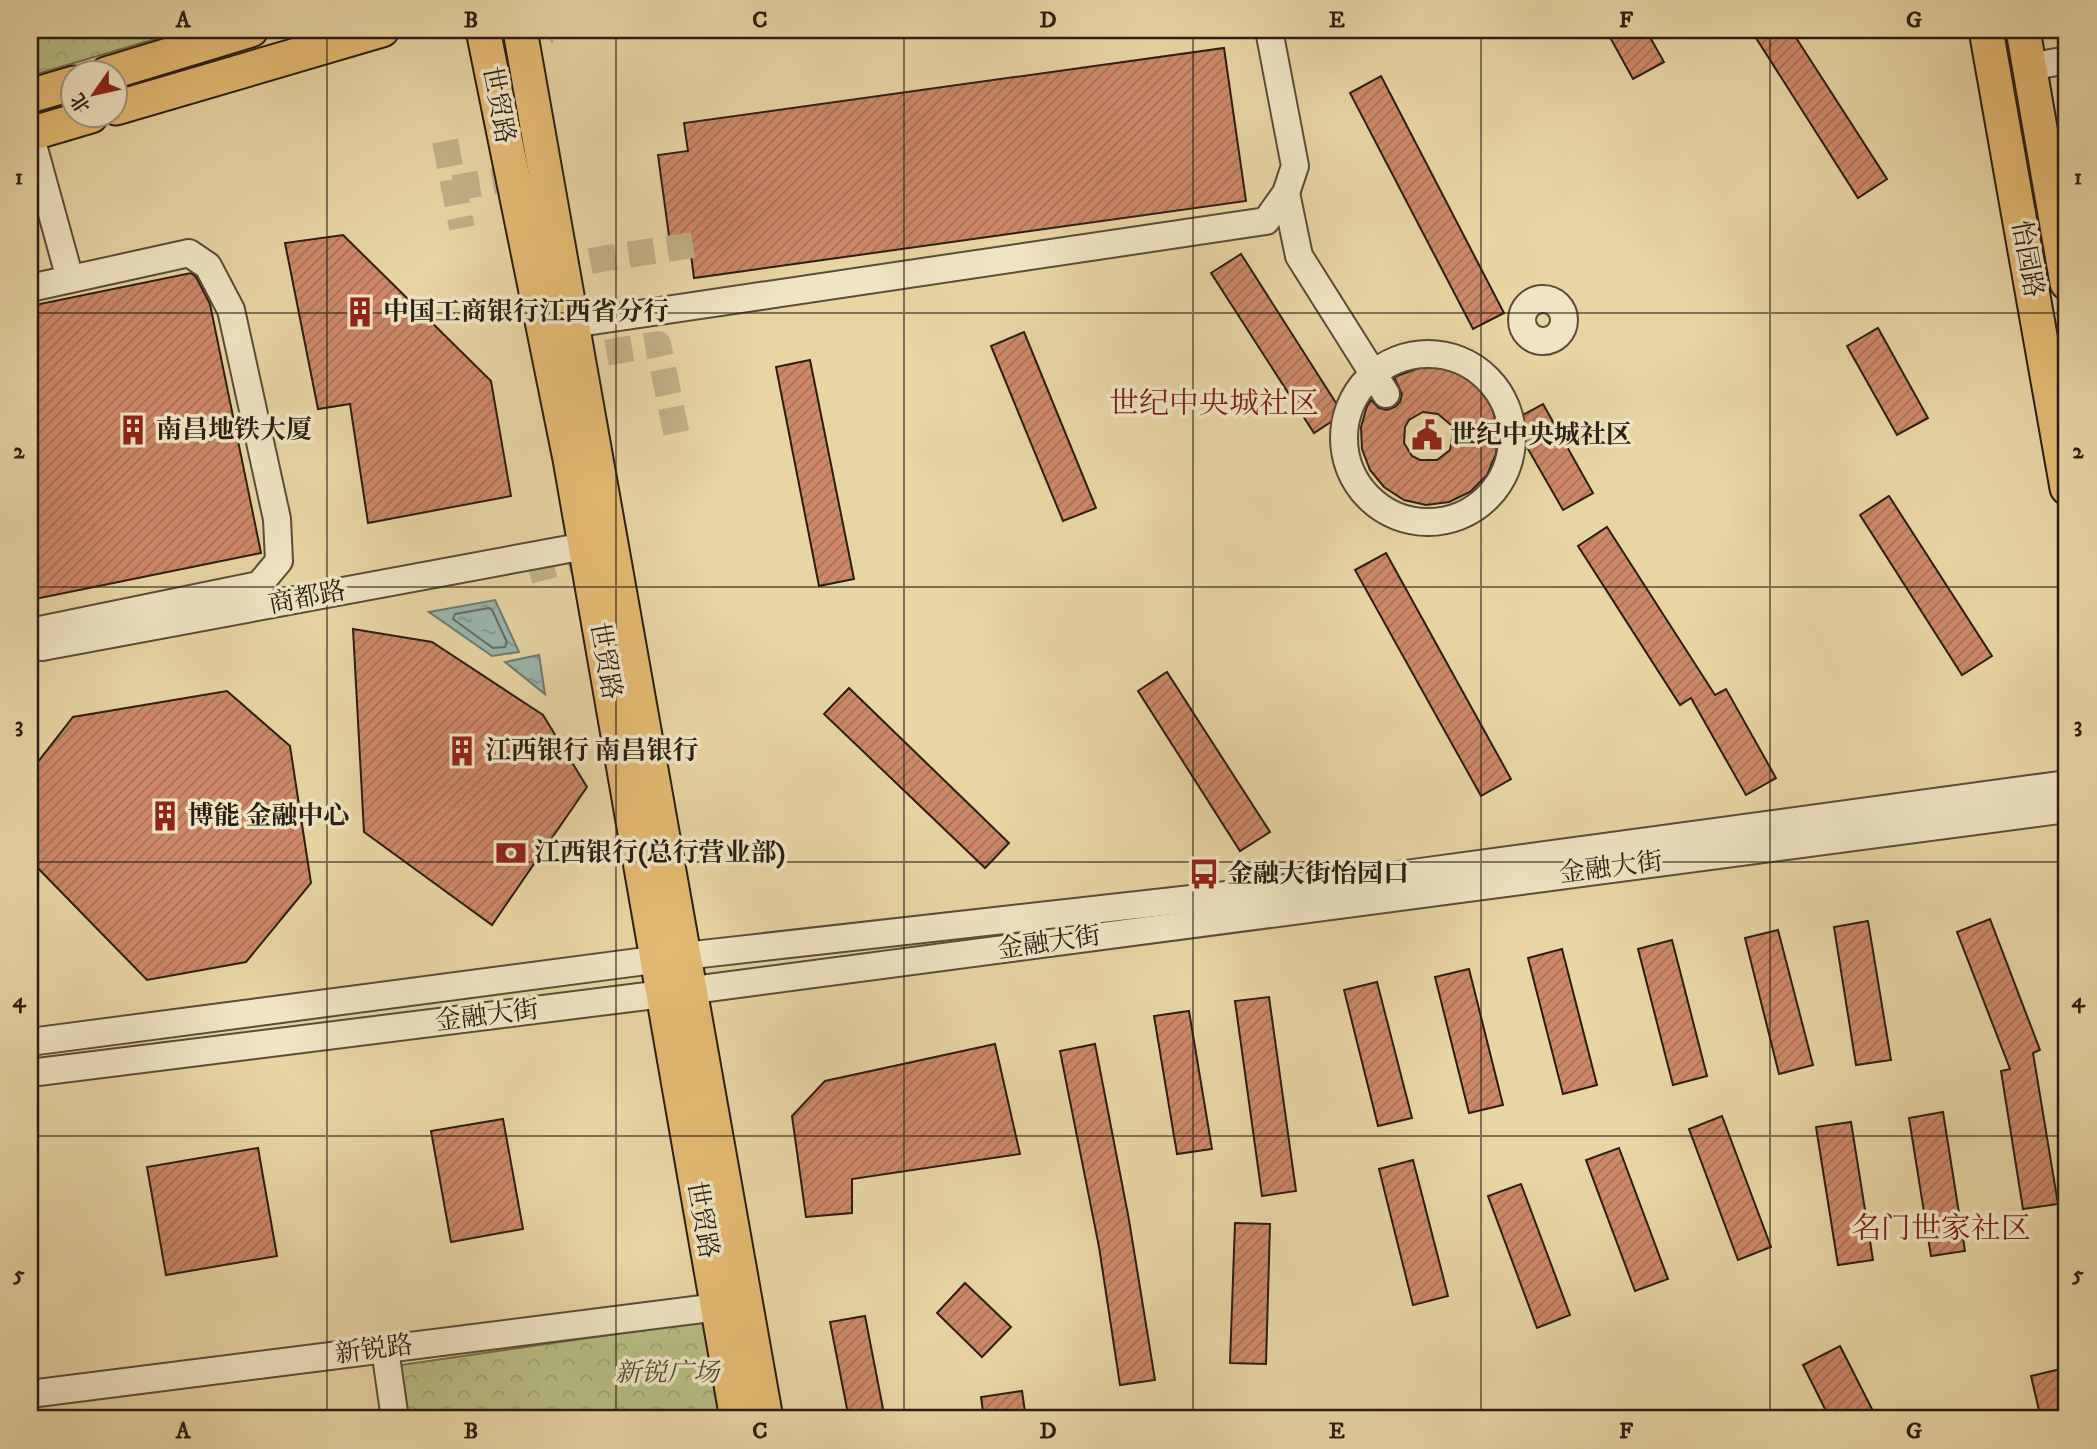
<svg xmlns="http://www.w3.org/2000/svg" width="2097" height="1449" viewBox="0 0 2097 1449" font-family="'IM FELL DW Pica','Noto Serif SC',serif">
<style>
.forest{fill:url(#forest-crowns);stroke:#716e4c;stroke-width:2}
.water{fill:url(#water-ripples);stroke:#6d7a71;stroke-width:2}
.lines{fill:none;stroke-linecap:round;stroke-linejoin:round}
.shore{stroke:#626a62;stroke-width:2}
.building{fill:url(#building-hatch);stroke:#2a1e14;stroke-width:2;fill-rule:evenodd}
.minor-tunnel{stroke:#c1b087;stroke-width:26;stroke-dasharray:26 13;stroke-linecap:butt}
.minor-casing{stroke:#594c38;stroke-width:30}
.major-casing{stroke:#2a1e14;stroke-width:37}
.minor{stroke:#efe4c4;stroke-width:26}
.major{stroke:#e4ba72;stroke-width:33}
.grid{fill:none;stroke:#2a1e14;stroke-width:2;stroke-opacity:0.55}
.labels{text-anchor:middle;dominant-baseline:central;stroke-width:7;stroke-linejoin:round;paint-order:stroke}
.street-label{font-size:26px;fill:#2a1e14;stroke:#efe4c4}
.poi-label{font-size:26px;font-weight:bold;fill:#2a1e14;stroke:#efe4c4;text-anchor:start}
.park-label{font-size:26px;font-style:italic;fill:#554e36;stroke:#efe4c4}
.quarter-label{font-size:30px;fill:#7a1f14;stroke:#efe4c4}
.neatline{fill:none;stroke:#2a1e14;stroke-width:2.5}
.grid-label{font-size:23px;text-anchor:middle;font-weight:bold;fill:#2a1e14}
</style>
<defs>
<pattern id="forest-crowns" width="20" height="18" patternUnits="userSpaceOnUse" patternTransform="scale(1.75)"><rect width="20" height="18" fill="#b8bd84"/><path d="M2 6a3 3 0 1 1 6 0M12 15a3 3 0 1 1 6 0" fill="none" stroke="#9ea271"/></pattern>
<pattern id="water-ripples" width="26" height="14" patternUnits="userSpaceOnUse" patternTransform="scale(1.75)"><rect width="26" height="14" fill="#99b7af"/><path d="M2 4q2-2 4 0t4 0M15 11q2-2 4 0t4 0" fill="none" stroke="#7d948d"/></pattern>
<pattern id="building-hatch" width="6" height="6" patternUnits="userSpaceOnUse" patternTransform="scale(1.75)"><rect width="6" height="6" fill="#cd8869"/><path d="M-1 1l2-2M0 6l6-6M5 7l2-2" fill="none" stroke="#a76f55"/></pattern>
</defs>
<rect width="100%" height="100%" fill="#e7d5a4"/>
<filter id="stains"><feTurbulence type="fractalNoise" baseFrequency=".00286" numOctaves="4"/><feColorMatrix values="0 0 0 0 .2 0 0 0 0 .09 0 0 0 0 .02 0 0 0 .5 -.17"/></filter>
<radialGradient id="worn" r=".72"><stop offset=".6" stop-color="#630" stop-opacity="0"/><stop offset="1" stop-color="#630" stop-opacity=".3"/></radialGradient>
<g class="forest">
<path d="M52 30H186L30 76V36Z"/>
<path d="M707 1321 721 1419H402L394 1366Z"/>
</g>
<g class="water">
<path d="M495 600 519 652 492 656 429 612Z"/>
<path d="M539 655 545 694 505 662Z"/>
</g>
<g class="lines">
<path class="shore" d="M489 608 492 610 507 642 505 647 493 648 453 619 455 614Z"/>
</g>
<g class="building">
<path d="M1606 30H1646L1664 62 1633 79Z"/>
<path d="M1769 30H1791L1887 179 1858 198 1756 38Z"/>
<path d="M1224 48 1246 201 694 278 691 255 672 258 658 155 688 151 684 123Z"/>
<path d="M1381 76 1504 313 1473 329 1350 93Z"/>
<path d="M343 235 491 381 511 496 368 523 350 404 318 409 285 243Z"/>
<path d="M1241 254 1343 414 1314 433 1211 273Z"/>
<path d="M191 273 196 277 210 304 261 553 30 600V306Z"/>
<path d="M1878 328 1928 418 1897 435 1847 346Z"/>
<path d="M1024 332 1096 508 1063 521 991 346Z"/>
<path d="M810 360 854 579 819 586 776 367Z"/>
<path d="M1419 368H1441L1462 375 1480 389 1492 408 1498 430 1496 454 1487 475 1470 492 1449 502 1426 505 1404 500 1384 487 1370 470 1362 449 1361 427 1367 406 1371 400 1379 408 1387 410 1395 407 1400 402 1402 394 1394 377ZM1423 412 1438 414 1451 425 1453 433 1450 450 1437 460H1420L1412 456 1404 443 1405 427 1409 420Z"/>
<path d="M1543 404 1593 493 1563 510 1512 421Z"/>
<path d="M1889 496 1992 656 1962 675 1860 515Z"/>
<path d="M1607 527 1715 695 1726 689 1776 778 1746 795 1691 698 1680 705 1578 546Z"/>
<path d="M1386 553 1511 779 1481 796 1355 570Z"/>
<path d="M353 629 432 642 543 715 587 787 492 925 364 832Z"/>
<path d="M1167 672 1270 832 1240 851 1138 691Z"/>
<path d="M849 688 1009 843 985 868 824 714Z"/>
<path d="M227 691 290 746 311 883 246 962 147 980 30 860V772L73 717Z"/>
<path d="M1990 919 2040 1050 2033 1053 2058 1204 2023 1209 2001 1071 2010 1069 1957 932Z"/>
<path d="M1868 921 1891 1060 1856 1065 1834 927Z"/>
<path d="M1778 930 1813 1065 1779 1074 1745 938Z"/>
<path d="M1672 940 1707 1076 1673 1085 1638 949Z"/>
<path d="M1562 949 1597 1085 1563 1094 1528 958Z"/>
<path d="M1469 969 1503 1105 1469 1113 1435 977Z"/>
<path d="M1377 982 1412 1118 1378 1126 1344 990Z"/>
<path d="M1269 997 1296 1191 1262 1196 1235 1001Z"/>
<path d="M1189 1011 1212 1149 1177 1154 1154 1016Z"/>
<path d="M995 1044 1020 1154 852 1179V1213L806 1217 792 1116 825 1081Z"/>
<path d="M1095 1044 1129 1220 1155 1380 1120 1385 1099 1247 1060 1051Z"/>
<path d="M1943 1112 1965 1251 1931 1256 1909 1118Z"/>
<path d="M1722 1116 1771 1247 1738 1260 1689 1129Z"/>
<path d="M503 1119 523 1229 451 1242 431 1131Z"/>
<path d="M1851 1122 1873 1260 1838 1265 1816 1127Z"/>
<path d="M258 1148 277 1256 166 1275 147 1167Z"/>
<path d="M1619 1148 1668 1279 1635 1291 1586 1160Z"/>
<path d="M1413 1160 1448 1296 1413 1305 1379 1169Z"/>
<path d="M1521 1184 1570 1315 1537 1328 1488 1196Z"/>
<path d="M1235 1223 1270 1224 1266 1364 1230 1363Z"/>
<path d="M965 1283 1011 1327 982 1357 937 1313Z"/>
<path d="M865 1316 885 1419H849L830 1322Z"/>
<path d="M1840 1346 1877 1419H1830L1803 1365Z"/>
<path d="M2065 1368 2067 1379V1419H2041L2031 1376Z"/>
<path d="M1022 1391 1026 1419H984L981 1397Z"/>
</g>
<g class="lines">
<g class="minor-tunnel">
<path d="M510 39 551 30"/>
<path d="M445 141 462 228"/>
<path d="M454 188 530 175"/>
<path d="M552 269 607 258 693 245"/>
<path d="M568 359 658 344 677 436"/>
<path d="M529 571 571 560"/>
</g>
<g class="minor-casing">
<g id="minor">
<path d="M2029 67 2067 60"/>
<path d="M30 134 70 279"/>
<path d="M1286 193 1299 256 1386 394"/>
<path d="M30 288 189 253 208 266 231 310 277 519 279 561 259 585 30 632"/>
<circle cx="1543" cy="320" r="21"/>
<path d="M572 324 1266 221 1286 193 1295 166 1269 30"/>
<circle cx="1428" cy="438" r="84"/>
<path d="M42 647 585 546"/>
<path d="M30 1042 684 956 1376 878 2067 784"/>
<path d="M30 1073 663 994 2067 809"/>
<path d="M385 1349 395 1419"/>
<path d="M30 1394 718 1307"/>
</g>
</g>
<g class="major-casing">
<g id="major">
<path d="M483 30 570 459 737 1419"/>
<path d="M520 30 766 1419"/>
<path d="M1986 30 2067 488"/>
<path d="M2023 30 2067 283"/>
<path d="M106 74 251 30"/>
<path d="M30 96 74 83"/>
<path d="M116 108 382 30"/>
<path d="M30 134 91 116"/>
</g>
</g>
<use href="#minor" class="minor"/>
<use href="#major" class="major"/>
</g>
<path class="grid" d="M327 30V1419M616 30V1419M904 30V1419M1193 30V1419M1481 30V1419M1770 30V1419M30 313H2067M30 587H2067M30 862H2067M30 1136H2067"/>
<defs>
<g id="building-bare" transform="scale(2.415)"><path d="M-4-6H4V6H1V3H-1V6H-4ZM-2.5-4.3h1.7v1.8h-1.7ZM.8-4.3h1.7v1.8H.8ZM-2.5-1h1.7V.8h-1.7ZM.8-1h1.7V.8H.8Z" fill="#8f2418" stroke="#efe4c4" stroke-width="2.5" paint-order="stroke"/></g>
<g id="civic-bare" transform="scale(2.415)"><path d="M-.6-6.5H3V-4.5H.6V-3L4-1V1h2V6H-6V1h2V-1L-.6-3ZM-1.2 2.5V6h2.4V2.5Z" fill="#8f2418" stroke="#efe4c4" stroke-width="2.5" paint-order="stroke"/></g>
<g id="bank-bare" transform="scale(2.415)"><path d="M-6-4H6V4H-6ZM0-2.3a2.3 2.3 0 1 0 0 4.6a2.3 2.3 0 1 0 0-4.6Z" fill="#8f2418" stroke="#efe4c4" stroke-width="2.5" paint-order="stroke"/></g>
<g id="bus-bare" transform="scale(2.415)"><path d="M-5-6H5V4H4V6H2V4H-2V6H-4V4H-5ZM-3.5-4V0h7V-4ZM-3.5 1.2v1.5H-2V1.2ZM2 1.2v1.5H3.5V1.2Z" fill="#8f2418" stroke="#efe4c4" stroke-width="2.5" paint-order="stroke"/></g>
</defs>
<g fill-rule="evenodd">
<use href="#building-bare" x="360" y="312"/>
<use href="#building-bare" x="133" y="430"/>
<use href="#civic-bare" x="1427" y="435"/>
<use href="#building-bare" x="462" y="751"/>
<use href="#building-bare" x="165" y="816"/>
<use href="#bank-bare" x="511" y="853"/>
<use href="#bus-bare" x="1204" y="874"/>
</g>
<g class="labels">
<g class="street-label">
<text transform="translate(498 105) rotate(79)">世贸路</text>
<text transform="translate(2027 259) rotate(80)">怡园路</text>
<text transform="translate(307 598) rotate(-11)">商都路</text>
<text transform="translate(605 661) rotate(80)">世贸路</text>
<text transform="translate(1611 868) rotate(-7)">金融大街</text>
<text transform="translate(1049 943) rotate(-8)">金融大街</text>
<text transform="translate(487 1016) rotate(-7)">金融大街</text>
<text transform="translate(702 1220) rotate(80)">世贸路</text>
<text transform="translate(374 1350) rotate(-7)">新锐路</text>
</g>
<g class="poi-label">
<text x="383" y="312">中国工商银行江西省分行</text>
<text x="156" y="430">南昌地铁大厦</text>
<text x="1450" y="435">世纪中央城社区</text>
<text x="485" y="751">江西银行 南昌银行</text>
<text x="188" y="816">博能 金融中心</text>
<text x="534" y="853">江西银行(总行营业部)</text>
<text x="1227" y="874">金融大街怡园口</text>
</g>
<g class="park-label">
<text x="667" y="1373">新锐广场</text>
</g>
<g class="quarter-label">
<text x="1214" y="404">世纪中央城社区</text>
<text x="1941" y="1229">名门世家社区</text>
</g>
</g>
<rect width="2097" height="1449" fill="none" stroke="#e7d5a4" stroke-width="77"/>
<g transform="translate(94 94) rotate(236)"><circle r="33" fill="#efe4c4" stroke="#a0957e" stroke-width="2"/>
<path d="M0-5L12 26L0 18L-12 26Z" fill="#8f2418"/>
<text y="-10" font-size="19" font-weight="bold" text-anchor="middle" fill="#2a1e14">北</text>
</g>
<rect x="38" y="38" width="2020" height="1372" class="neatline"/>
<g class="grid-label">
<text x="183" y="27">A</text>
<text x="471" y="27">B</text>
<text x="760" y="27">C</text>
<text x="1048" y="27">D</text>
<text x="1337" y="27">E</text>
<text x="1626" y="27">F</text>
<text x="1914" y="27">G</text>
<text x="19" y="184">1</text>
<text x="2078" y="184">1</text>
<text x="19" y="458">2</text>
<text x="2078" y="458">2</text>
<text x="19" y="732">3</text>
<text x="2078" y="732">3</text>
<text x="19" y="1007">4</text>
<text x="2078" y="1007">4</text>
<text x="19" y="1281">5</text>
<text x="2078" y="1281">5</text>
<text x="183" y="1438">A</text>
<text x="471" y="1438">B</text>
<text x="760" y="1438">C</text>
<text x="1048" y="1438">D</text>
<text x="1337" y="1438">E</text>
<text x="1626" y="1438">F</text>
<text x="1914" y="1438">G</text>
</g>
<rect width="100%" height="100%" filter="url(#stains)"/>
<rect width="100%" height="100%" fill="url(#worn)"/>
</svg>
